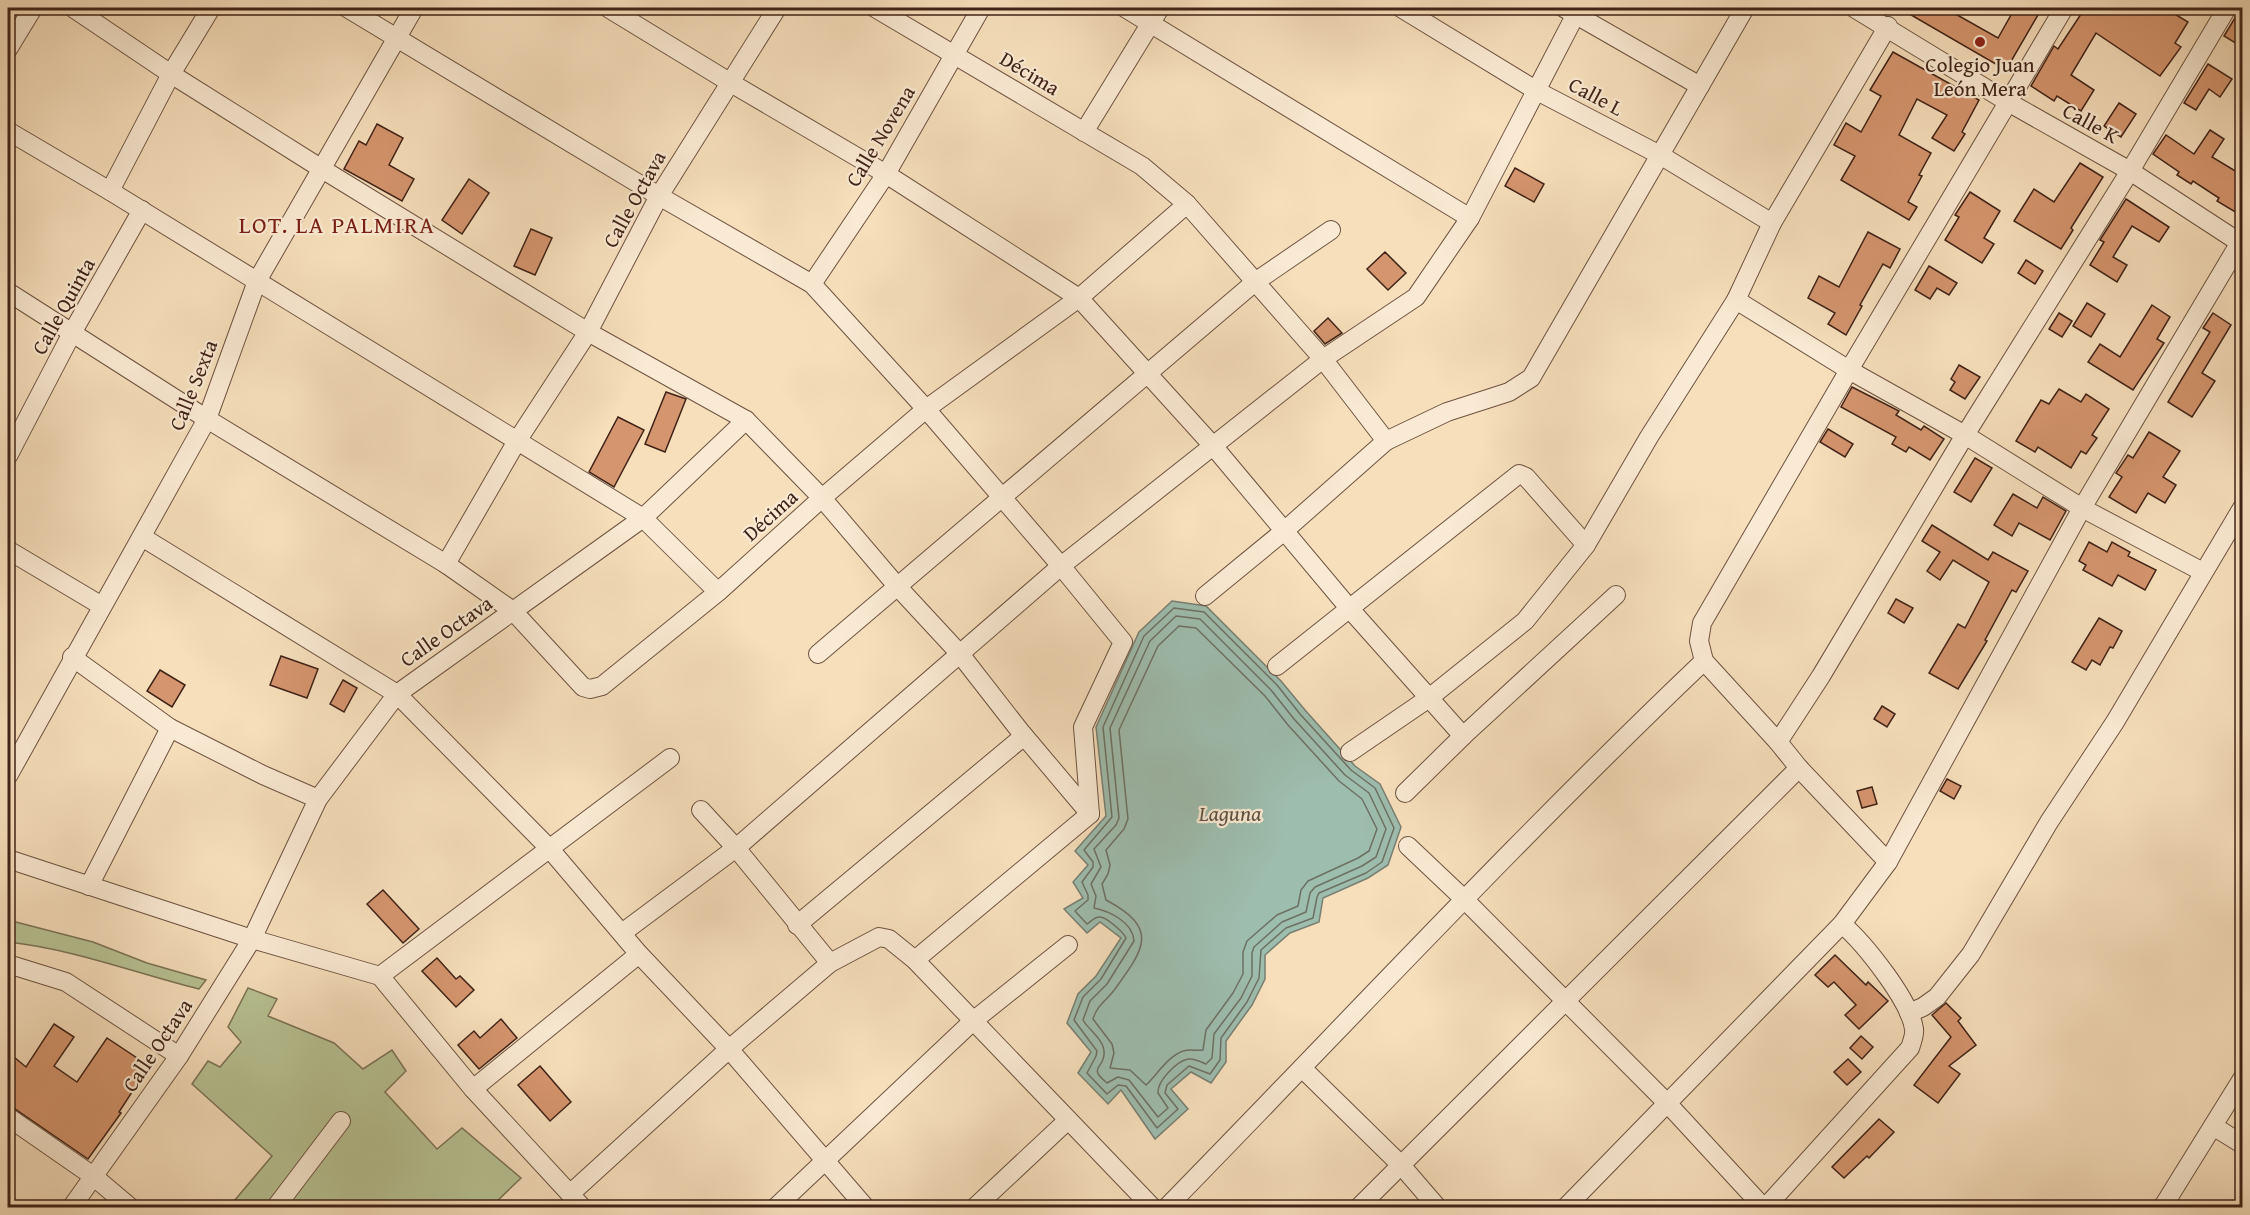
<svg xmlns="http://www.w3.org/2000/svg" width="2250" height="1215" viewBox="0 0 2250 1215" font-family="'Gentium Book Plus',serif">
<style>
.green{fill:#b8c394;stroke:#7c7356;stroke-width:1.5}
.water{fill:#9dbdae;stroke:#787f72;stroke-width:1.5}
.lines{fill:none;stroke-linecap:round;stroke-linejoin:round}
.shore{stroke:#6e7063;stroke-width:1.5}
.building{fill:#d5956e;stroke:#402318;stroke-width:1.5}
.minor-casing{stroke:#6e5241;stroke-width:20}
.minor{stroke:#faead3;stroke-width:18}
.poi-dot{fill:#8f2418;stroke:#faead3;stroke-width:2}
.labels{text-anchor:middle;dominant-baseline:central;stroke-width:4.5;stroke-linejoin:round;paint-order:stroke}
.poi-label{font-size:21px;fill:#402318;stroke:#faead3}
.street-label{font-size:21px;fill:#402318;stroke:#faead3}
.water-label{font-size:22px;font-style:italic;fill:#5c5145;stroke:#faead3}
.quarter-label{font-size:24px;letter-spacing:1.5px;fill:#7a1f14;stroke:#faead3}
</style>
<rect width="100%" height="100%" fill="#f7dfbc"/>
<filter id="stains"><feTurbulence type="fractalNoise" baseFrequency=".00333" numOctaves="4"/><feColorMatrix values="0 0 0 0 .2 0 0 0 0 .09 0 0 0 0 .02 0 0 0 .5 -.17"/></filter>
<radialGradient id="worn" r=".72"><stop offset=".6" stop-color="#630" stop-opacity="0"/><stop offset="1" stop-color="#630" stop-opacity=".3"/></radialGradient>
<g class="green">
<path d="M8 920 93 942 147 963 206 980 199 989C135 973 73 949 8 942Z"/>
<path d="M248 988 277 999 268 1016 334 1043 363 1069 392 1050 406 1071 385 1092 437 1149 462 1128 521 1178 492 1206 493 1207H229L272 1156 192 1084 208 1061 220 1067 241 1042 228 1027Z"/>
</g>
<path class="water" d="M1172 601 1206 606 1281 681 1305 710 1355 766 1380 784 1401 827 1388 865 1368 878 1323 898 1319 922 1290 933 1265 955V979L1252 1005 1226 1041V1062L1211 1083 1191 1072 1171 1089 1188 1109 1155 1139 1121 1090 1108 1104 1078 1073 1091 1052 1067 1023 1078 994 1096 976 1121 938 1100 922 1087 933 1064 909 1083 898 1073 882 1088 865 1075 851 1106 816 1096 727 1139 632Z"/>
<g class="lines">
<g class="shore">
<path d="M1174 608 1204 612 1277 685 1300 714 1351 770 1375 788 1394 828 1382 862 1366 873 1319 893 1317 897 1313 918 1286 928 1261 950 1259 978 1247 1002 1221 1038 1220 1060 1210 1074 1189 1066 1167 1085 1165 1093 1178 1109 1157 1128 1126 1086 1118 1085 1107 1094 1087 1073 1096 1056 1097 1051 1074 1020 1083 997 1101 979 1126 938C1124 933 1106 916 1099 917 1095 917 1090 922 1087 924L1075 911 1088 900V895L1082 882 1093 867V862L1084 850 1112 817 1103 727 1144 636Z"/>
<path d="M1176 616 1200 619 1271 690 1294 719 1345 775 1369 793 1386 829 1376 857 1362 866 1315 887 1310 893 1306 912 1282 922 1254 947 1252 953V976L1241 998 1214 1034 1212 1058 1206 1064C1201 1062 1195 1058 1188 1059 1177 1061 1157 1081 1158 1093L1168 1108 1158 1117 1129 1080 1118 1077 1107 1083C1086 1066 1106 1069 1104 1051 1103 1039 1088 1029 1083 1020L1090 1001 1107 984 1134 941C1133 922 1109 911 1094 908L1096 896 1091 884 1101 867 1094 849 1116 825 1119 818 1110 728 1150 641Z"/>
<path d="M1179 626 1196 628 1265 696 1288 725 1339 781 1362 799 1377 829 1369 851 1358 858 1308 881 1301 890 1298 906 1277 915 1247 941 1243 952V974L1233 993 1206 1030 1203 1050C1197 1051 1190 1049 1183 1051 1167 1057 1157 1075 1146 1085L1130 1070 1110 1068 1114 1053 1112 1044 1093 1019C1097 1005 1107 1000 1115 989 1145 948 1159 928 1106 900L1102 884 1108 874 1110 865 1106 850 1124 829 1128 819 1119 730 1158 646Z"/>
</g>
</g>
<g class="building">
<path d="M1899 8H1945L1998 38 2015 8H2042L2006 70Z"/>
<path d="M2085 8H2165L2188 22 2175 43 2181 47 2160 76 2096 33 2071 75 2094 90 2081 111 2057 96 2054 101 2031 86 2054 46 2058 49Z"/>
<path d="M2241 8H2242V47L2224 36Z"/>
<path d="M1893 52 1979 100 1962 132 1965 134 1954 151 1932 138 1947 115 1917 99 1899 135 1931 153 1919 175 1922 176 1908 202 1917 207 1909 220 1841 180 1855 156 1834 145 1846 123 1861 132 1881 96 1870 90Z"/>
<path d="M2208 64 2232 79 2220 97 2209 89 2196 110 2184 103Z"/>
<path d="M2119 103 2136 114 2121 137 2104 126Z"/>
<path d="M377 124 403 138 389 165 414 179 402 201 344 169 359 141 366 145Z"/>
<path d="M2210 130 2224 139 2212 157 2242 175V204L2237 213 2217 201 2219 198 2193 181 2191 184 2177 175 2179 172 2153 154 2166 135 2194 154Z"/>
<path d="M2080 163 2103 177 2071 228 2073 230 2061 249 2014 221 2034 189 2054 202Z"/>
<path d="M1515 168 1544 184 1534 202 1505 186Z"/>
<path d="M469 179 489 193 462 234 442 220Z"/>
<path d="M1970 192 2000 211 1984 238 1994 244 1982 263 1945 240 1959 217 1955 215Z"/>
<path d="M2126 199 2169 227 2159 242 2132 226 2113 257 2127 265 2117 282 2090 265 2104 242 2100 240Z"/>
<path d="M531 229 552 238 535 275 514 266Z"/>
<path d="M1868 232 1900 249 1890 268 1883 264 1860 305 1862 306 1846 335 1828 324 1835 313 1808 298 1819 276 1839 287Z"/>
<path d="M1385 252 1406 273 1388 290 1367 269Z"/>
<path d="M2026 260 2043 271 2035 284 2018 273Z"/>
<path d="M1929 266 1957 283 1949 295 1937 288 1930 299 1915 290Z"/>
<path d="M2087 303 2105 314 2091 337 2073 326Z"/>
<path d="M2152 305 2170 317 2157 339 2164 343 2133 390 2088 362 2100 344 2120 357Z"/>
<path d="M2059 313 2072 321 2062 337 2049 329Z"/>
<path d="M2213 313 2231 325 2202 373 2215 381 2192 417 2168 402 2210 332 2203 328Z"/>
<path d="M1328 318 1342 333 1325 344 1314 331Z"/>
<path d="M1959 365 1980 377 1965 399 1950 390 1955 382 1951 379Z"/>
<path d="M1852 387 1899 411 1896 415 1921 430 1924 426 1944 439 1930 460 1909 447 1906 452 1892 444 1896 437 1841 407Z"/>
<path d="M2059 389 2081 402 2086 394 2109 409 2092 435 2097 438 2086 454 2081 451 2071 468 2038 447 2035 452 2016 441 2041 400 2049 404Z"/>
<path d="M666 392 686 399 665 452 645 444Z"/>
<path d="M618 417 644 430 614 487 589 472Z"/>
<path d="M1828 429 1853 444 1845 457 1820 442Z"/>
<path d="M2149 432 2180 451 2163 477 2176 485 2165 503 2148 493 2136 513 2109 497 2122 477 2116 473 2128 455 2133 458Z"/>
<path d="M1975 458 1992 468 1971 502 1954 492Z"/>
<path d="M2013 494 2037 508 2043 497 2066 511 2050 540 2019 523 2012 536 1994 525Z"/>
<path d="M1932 525 1988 560 1993 552 2028 571 2016 592 2012 590 1985 640 1987 641 1958 689 1929 673 1958 624 1965 628 1989 582 1953 560 1940 580 1927 571 1940 552 1922 541Z"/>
<path d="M2089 542 2107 552 2112 542 2130 552 2128 556 2156 570 2145 590 2118 575 2112 586 2083 570 2086 565 2079 561Z"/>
<path d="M1896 599 1913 608 1904 623 1888 613Z"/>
<path d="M2099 618 2122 631 2113 648 2110 647 2100 665 2092 660 2086 670 2072 662Z"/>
<path d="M281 656 318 669 307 698 270 685Z"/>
<path d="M160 670 185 685 172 707 147 691Z"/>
<path d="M343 680 357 688 344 712 330 704Z"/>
<path d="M1882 706 1895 714 1887 727 1874 719Z"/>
<path d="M1947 779 1961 786 1954 799 1940 791Z"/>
<path d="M1872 787 1877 804 1862 808 1857 791Z"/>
<path d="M383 890 419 929 403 943 367 904Z"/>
<path d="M1835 955 1866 985 1868 982 1888 1001 1859 1029 1845 1015 1856 1005 1834 982 1828 987 1815 975Z"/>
<path d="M437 958 456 979 460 976 474 990 456 1007 422 971Z"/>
<path d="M1946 1003 1961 1018 1958 1021 1976 1045 1949 1066 1960 1074 1938 1103 1914 1085 1951 1037 1932 1015Z"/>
<path d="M501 1019 517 1038 479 1069 458 1045 474 1031 480 1038Z"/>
<path d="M54 1024 74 1037 54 1066 77 1082 107 1038 149 1066 119 1112 121 1113 88 1159 8 1104V1052L26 1067Z"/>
<path d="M1861 1036 1873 1047 1862 1059 1850 1048Z"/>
<path d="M1848 1059 1861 1072 1847 1085 1834 1072Z"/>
<path d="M540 1066 571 1102 550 1121 518 1085Z"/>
<path d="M1879 1119 1894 1132 1869 1158 1867 1156 1844 1178 1832 1167Z"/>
</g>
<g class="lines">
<g class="minor-casing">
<g id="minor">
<path d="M73 8 171 74 322 169 588 332 746 420 822 498 897 586 960 654 1020 731 1090 814"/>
<path d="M347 8 659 196 812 284 926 409 1061 566 1123 642 1083 727 1090 814"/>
<path d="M608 8 731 83 886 174 1079 298 1214 447 1349 608 1463 736"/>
<path d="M875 8 1142 166 1187 204 1323 359 1386 441 1447 412 1509 392 1531 378 1745 8"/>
<path d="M1125 8 1470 218"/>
<path d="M1401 8 1537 91 1660 155 1772 223"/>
<path d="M1564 8 1700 86"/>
<path d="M1854 8 2008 102 2130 171 2242 244"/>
<path d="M2064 8 1849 370 1702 623 1699 641 1704 661 1778 742 1821 676 1965 435 2130 171 2227 8"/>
<path d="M8 49 33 8"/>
<path d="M8 131 110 191 643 518 718 592"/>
<path d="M1084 132 1160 8"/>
<path d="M110 191 171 74 211 8"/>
<path d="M812 284 886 174 981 8"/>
<path d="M8 292 207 419 446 564"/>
<path d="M1736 300 1849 370 1965 435 2082 508 2203 572"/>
<path d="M746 420 643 518 513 611 583 687 590 689 602 686 718 592 822 498 926 409 1079 298 1187 204"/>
<path d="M8 456 72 333 142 210"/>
<path d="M142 537 397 694 549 848 639 954 729 1049 866 1208"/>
<path d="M8 550 102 606"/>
<path d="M1205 596 1283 532 1386 441"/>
<path d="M818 654 1255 282 1331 230"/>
<path d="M72 657 170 728 263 775 318 799"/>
<path d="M1277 666 1519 474 1526 477 1586 545"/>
<path d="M1778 742 1799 768 1888 862"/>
<path d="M1350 752 1429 698 1525 621 1586 545 1649 437 1736 300 1772 223 1888 26"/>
<path d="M8 776 207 419 257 281 414 8"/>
<path d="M1405 793 1463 736 1616 595"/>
<path d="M701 810 736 848 830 963"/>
<path d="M1408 846 1464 899 1668 1104 1764 1208"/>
<path d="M8 859 252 939 380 976 473 1089 583 1208"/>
<path d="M89 886 170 728"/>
<path d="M797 925 1024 736"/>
<path d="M622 933 736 848 1061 566 1323 359 1416 297 1470 218 1579 8"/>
<path d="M915 960 1090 814"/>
<path d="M8 964 66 982 179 1056"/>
<path d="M380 976 670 758"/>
<path d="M1909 1013 1923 1007 1937 997 1971 954 2049 822 2115 722 2242 508"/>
<path d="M1302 1068 1401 1165 1438 1208"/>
<path d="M473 1089 639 954"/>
<path d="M8 1117 93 1176 131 1208"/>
<path d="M2213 1126 2242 1144"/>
<path d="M570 1194 729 1049 830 963 879 937 889 939 915 960 1153 1208"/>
<path d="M71 1208 179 1056 252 939 318 799 397 694 513 611 446 564 517 441 588 332 659 196 777 8"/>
<path d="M275 1208 341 1121"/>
<path d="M775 1208 973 1021 1068 945"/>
<path d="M974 1208 1068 1120"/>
<path d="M1166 1208C1345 1025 1519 837 1704 661"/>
<path d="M1358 1208 1799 768"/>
<path d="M1565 1208 1842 924 1888 862 2082 508 2242 239"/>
<path d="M1765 1208 1910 1048C1912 1042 1915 1035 1914 1029 1910 1000 1864 943 1842 924"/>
<path d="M2162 1208 2242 1079"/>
</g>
</g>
<use href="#minor" class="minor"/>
</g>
<circle class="poi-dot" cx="1980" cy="42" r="6"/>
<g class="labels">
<g class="poi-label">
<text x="1980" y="64">Colegio Juan<tspan x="1980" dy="24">León Mera</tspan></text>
</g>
<g class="street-label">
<text transform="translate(1030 73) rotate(31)">Décima</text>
<text transform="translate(1596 96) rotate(28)">Calle L</text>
<text transform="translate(2091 123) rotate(29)">Calle K</text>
<text transform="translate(880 136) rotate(-59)">Calle Novena</text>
<text transform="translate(634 199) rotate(-61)">Calle Octava</text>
<text transform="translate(63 306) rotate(-61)">Calle Quinta</text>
<text transform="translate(193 385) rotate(-68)">Calle Sexta</text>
<text transform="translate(770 515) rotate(-42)">Décima</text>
<text transform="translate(446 631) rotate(-35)">Calle Octava</text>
<text transform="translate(157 1045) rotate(-56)">Calle Octava</text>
</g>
<g class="water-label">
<text x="1230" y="813">Laguna</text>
</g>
<g class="quarter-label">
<text x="337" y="224">LOT. LA PALMIRA</text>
</g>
</g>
<rect width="2250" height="1215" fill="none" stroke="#f7dfbc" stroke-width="30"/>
<rect x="9" y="9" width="2232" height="1197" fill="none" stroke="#402318" stroke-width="3"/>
<rect x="15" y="15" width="2220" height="1185" fill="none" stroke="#402318" stroke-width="1.5"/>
<rect width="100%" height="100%" filter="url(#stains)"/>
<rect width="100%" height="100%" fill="url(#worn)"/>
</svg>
